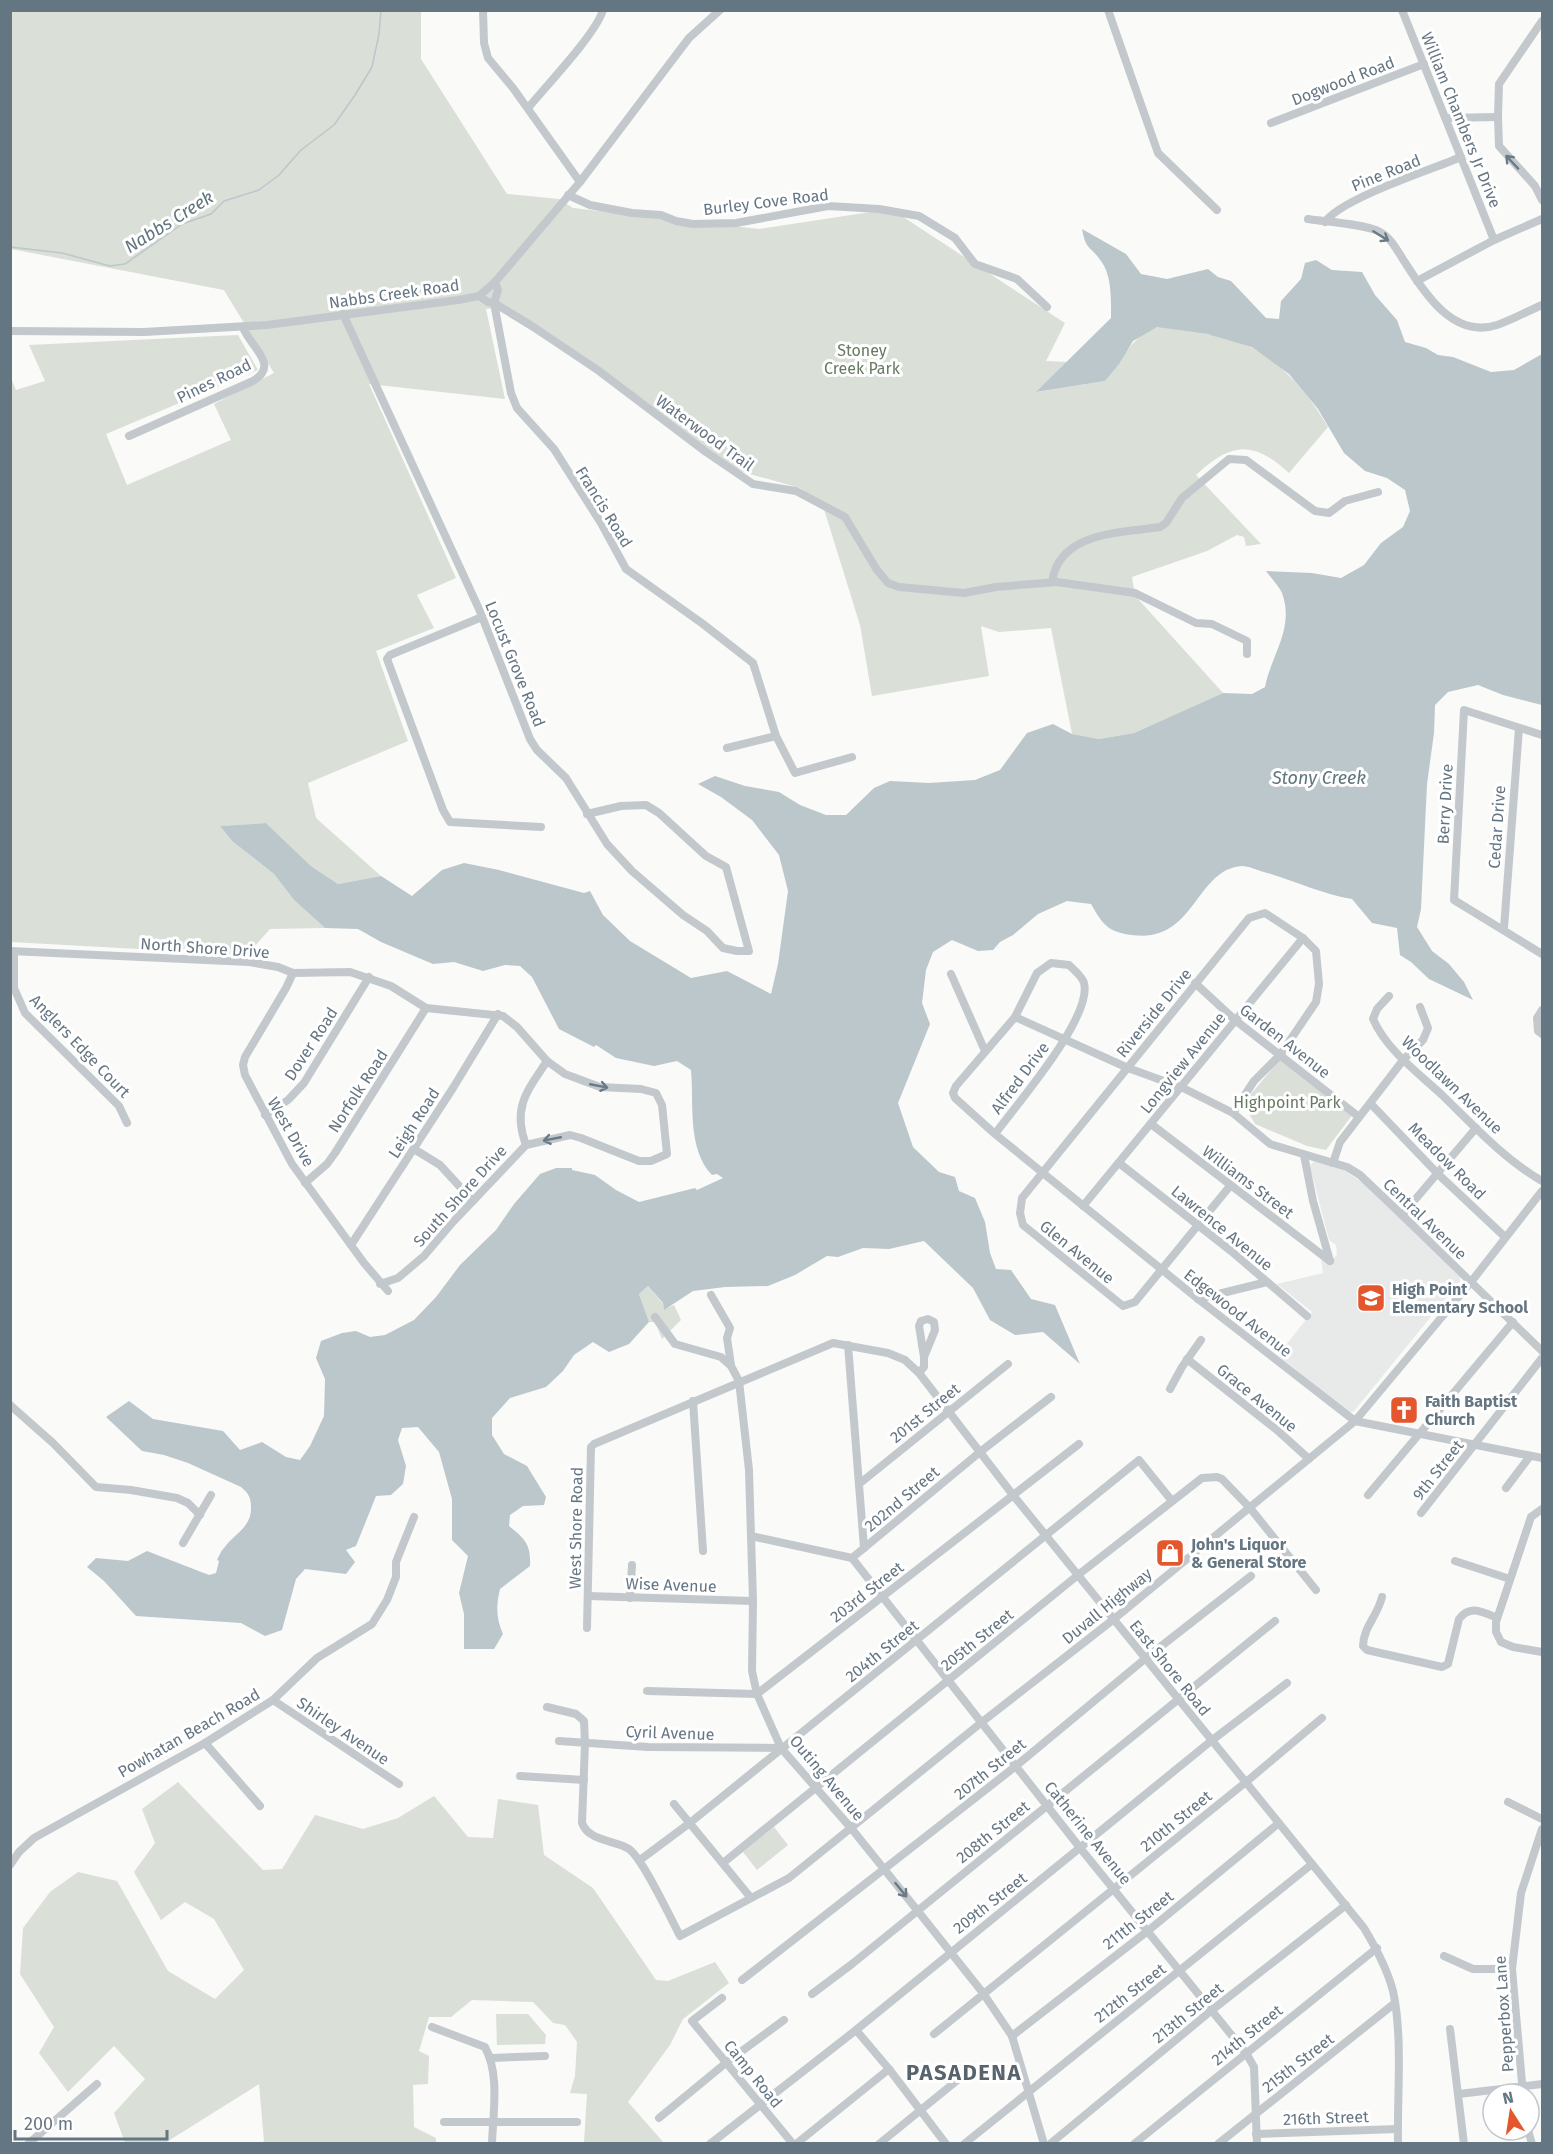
<svg xmlns="http://www.w3.org/2000/svg" width="1553" height="2154" viewBox="0 0 1553 2154" font-family="'Fira Sans',sans-serif">
<style>
.built{fill:#e8e9e9}
.green{fill:#dadfd7}
.water{fill:#bbc7cb}
.lines{fill:none;stroke-linecap:round;stroke-linejoin:round}
.stream{stroke:#bbc7cb;stroke-width:1.5}
.minor{stroke:#c3c8cc;stroke-width:8}
.oneway{stroke:#6a7a87}
.labels{text-anchor:middle;dominant-baseline:central;stroke-width:6;stroke-linejoin:round;paint-order:stroke}
.street-label{font-size:16px;fill:#657683;stroke:#fff}
.park-label{font-size:16px;fill:#687a64;stroke:#fff}
.poi-label{font-size:16px;font-weight:bold;fill:#657683;stroke:#fff;text-anchor:start}
.water-label{font-size:18px;font-style:italic;fill:#60757c;stroke:#fff}
.district-label{font-size:22px;font-weight:bold;letter-spacing:1.5px;fill:#57646e;stroke:#fff}
</style>
<rect width="100%" height="100%" fill="#fafaf8"/>
<path class="built" d="M1316 1161 1340 1168 1366 1185 1460 1277V1281L1354 1411 1351 1412 1338 1404 1278 1355 1312 1312 1277 1284 1323 1273 1321 1260 1330 1261 1337 1255 1336 1245 1329 1240 1310 1166 1312 1163Z"/>
<g class="green">
<path d="M419 10 421 12V59L507 194 559 199 573 208 759 229 891 209 1065 323 1046 361 1068 362 1037 392 1105 381C1121 361 1130 339 1154 328 1162 325 1177 330 1186 331 1204 333 1237 339 1253 348 1285 366 1310 396 1328 427L1289 473C1253 440 1231 442 1196 475L1261 544 1246 546 1244 537 1237 535 1207 551 1132 577 1134 589 1130 590 1223 693 1134 733 1099 739 1072 734 1051 628 999 632 981 626 989 676 872 696 860 625 823 506 800 488 725 467 609 380 496 308 486 309 505 399 369 384 456 578 417 595 434 628 376 651 408 741 308 783 316 818 381 876 338 884 311 866 266 823 220 826 232 841 274 874 294 900 325 928 270 929 247 955 11 942 10 376 16 390 45 381 29 345 238 335 258 370 106 434 127 485 231 440 214 404 274 373 224 290 11 249V11Z"/>
<path d="M1282 1057 1353 1114 1326 1150 1307 1146 1255 1124 1248 1112 1251 1094Z"/>
<path d="M648 1286 663 1304 664 1309 674 1305 681 1320 662 1339 655 1322H649L639 1294Z"/>
<path d="M178 1782 263 1870 282 1869 315 1815 363 1829 398 1818 434 1796 468 1837 493 1838 498 1799 538 1805 544 1855 593 1888 656 1980 668 1981 715 1962 729 1983 683 2019 670 2045 628 2102 664 2143H584L587 2094 570 2093 575 2076 577 2042 565 2025 553 2023 533 2002 472 2000 451 2017H429L419 2051 429 2056 428 2084 413 2085 414 2127 436 2138V2143H261L264 2141 259 2084 165 2143H125L114 2113 145 2079 114 2046 68 2092 39 2053 54 2027 20 1974 23 1928 50 1892 78 1872 117 1881 168 1971 215 1999 244 1970 214 1919 185 1902 161 1920 134 1872 155 1843 142 1809Z"/>
<path d="M774 1827 788 1845 757 1870 743 1852Z"/>
<path d="M496 2014H528L546 2035 545 2044 497 2045Z"/>
</g>
<path class="water" d="M1082 229 1126 254 1141 274 1167 279 1208 269 1218 277 1231 281 1266 318 1279 319 1281 301 1301 279 1305 263 1316 260 1332 270 1362 272 1375 295 1397 320 1405 342 1426 348 1438 355 1453 357 1491 372 1514 370 1542 354V705L1503 695 1478 685 1448 692 1435 705 1434 733 1427 784 1421 909 1417 927 1432 951 1449 964 1464 982 1473 1000 1429 979 1411 962 1400 955 1397 928 1372 923 1352 899C1321 894 1293 880 1264 872 1257 870 1248 866 1242 866 1195 869 1195 944 1132 935 1108 932 1103 925 1091 904L1067 901 1038 914 1013 935 1000 942 993 950 978 951 952 940 933 952 926 970 922 1003 930 1024 898 1103 913 1147 939 1172 955 1177 959 1191 975 1198 985 1222 990 1253 996 1269 1011 1270 1031 1299 1055 1305 1080 1364 1043 1332 1015 1335 990 1320 973 1288 924 1241 889 1249 863 1248 838 1257 827 1256 795 1275 768 1286 725 1287 693 1291 664 1310 663 1303 648 1286 639 1294 649 1322 629 1344 609 1352 593 1342 574 1355 563 1371 546 1387 510 1398 492 1418V1435L504 1454 527 1466 546 1497 544 1505 523 1506 510 1515 509 1526C525 1539 531 1544 530 1566L500 1589C496 1606 496 1618 503 1634L494 1649H464V1614L459 1593 468 1556 452 1540V1499L439 1452 418 1427 402 1428 398 1440 406 1466 403 1484 391 1495 376 1496 356 1546 346 1550 355 1562 346 1574 305 1569 296 1579 282 1630 265 1636 241 1623 136 1616 104 1581 87 1567 96 1558 128 1561 147 1551 209 1575 216 1573 219 1561 217 1560C219 1556 221 1551 224 1548 234 1534 252 1527 251 1507 251 1497 248 1493 241 1487L188 1463 164 1455 142 1451 106 1417 129 1401 153 1419 223 1431 240 1450 262 1442 286 1457 300 1460 310 1446 324 1416 325 1379 316 1358 321 1341 342 1333 356 1331 370 1337 385 1335 414 1320 436 1297 460 1265 496 1230 514 1204 540 1174 556 1168H572V1170L595 1175 616 1190 639 1202 695 1188 697 1190 723 1178 717 1174 712 1175C687 1149 694 1104 691 1070L677 1061 654 1066 616 1058 596 1045 594 1047 559 1029 532 977 520 966 505 965 483 971 454 962 433 964 381 942 358 929 325 928 294 900 274 874 232 841 220 826 266 823 311 866 338 884 381 876 412 896 442 870 464 863 499 870 584 893 590 891 603 915 630 941 691 978 727 971 771 994 778 964 788 891 779 855 752 820 721 797 698 784 715 776 745 786 779 792 800 805 826 815H846L874 788 890 781 929 783 975 780 1000 770 1027 733 1053 724 1072 734 1099 739 1134 733 1223 693 1252 694 1265 687C1271 655 1295 628 1282 593 1279 586 1271 578 1266 571L1312 573 1341 578 1364 565 1381 543 1403 527 1410 511 1405 490 1387 478 1365 471 1344 453 1318 409 1289 374 1252 347 1207 334 1157 327 1133 341 1119 364 1105 381 1036 392 1111 318C1111 300 1112 275 1101 261 1090 245 1086 251 1082 229Z"/>
<g class="lines">
<path class="stream" d="M10 247 62 253 110 266 125 264 182 224 211 214 224 201 259 190 279 175 301 150 334 125 355 95 372 67 379 34 381 10"/>
<g class="minor">
<path d="M483 10 484 43 488 58 513 88 580 182"/>
<path d="M1108 10 1158 153 1217 210"/>
<path d="M1402 10 1494 240"/>
<path d="M1542 21 1499 84 1498 117 1499 146 1535 186 1542 200"/>
<path d="M528 108C545 87 596 34 603 10"/>
<path d="M1446 118 1498 117"/>
<path d="M1271 123 1424 64"/>
<path d="M568 195 590 205 632 213 661 215 676 221 693 224 736 223 828 206 879 209 919 216 955 238 975 264 1017 279 1047 307"/>
<path d="M1308 219C1327 222 1365 224 1380 232 1392 238 1399 254 1406 264 1425 294 1454 339 1497 325 1512 320 1528 311 1542 305"/>
<path d="M1325 222C1342 198 1431 170 1461 157"/>
<path d="M1417 281 1494 240 1542 219"/>
<path d="M495 282 498 290 494 303 532 326 599 371 706 452 753 484 796 491 845 517 877 570 888 583 899 587 964 593 996 587 1057 582 1135 593 1196 623 1212 624 1247 641V654"/>
<path d="M479 296 488 302 494 303 511 393 517 408 554 449 601 523 626 569 703 624 753 663 776 736 795 773 852 757"/>
<path d="M343 314 479 609 530 739 537 750 566 778 607 844 632 871 683 915 707 931 723 948 737 951H749L726 867 706 856 659 813 646 805 621 806 587 814"/>
<path d="M10 331 144 332 267 325 458 300 479 296 495 282 580 182 689 38 720 10"/>
<path d="M129 436 253 381C281 365 249 346 243 327"/>
<path d="M1052 582C1059 531 1122 533 1160 527L1166 523 1182 498 1229 459 1246 460 1315 511 1329 513 1345 501 1378 492"/>
<path d="M482 617 390 655 387 659 443 810 450 822 541 827"/>
<path d="M1542 735 1464 710 1454 900 1542 954"/>
<path d="M727 748 776 736"/>
<path d="M1504 928 1519 728"/>
<path d="M10 951 249 962 278 967 293 973 350 972 391 986 426 1008 503 1016 517 1027 547 1061 565 1074 600 1087 641 1089 656 1093 662 1105 667 1154 651 1161H639L581 1138 570 1135 526 1145 452 1223 424 1256 398 1278 380 1284"/>
<path d="M14 952V988L25 1013 119 1106 127 1123"/>
<path d="M293 973 286 988 245 1057 243 1065 245 1075 292 1164 364 1263 388 1291"/>
<path d="M951 974 985 1051"/>
<path d="M1195 983 1235 1020 1359 1117"/>
<path d="M1389 996 1377 1009 1373 1019C1386 1049 1417 1072 1441 1094 1473 1125 1504 1159 1542 1181"/>
<path d="M1542 1010 1537 1018 1538 1031 1542 1034"/>
<path d="M1015 1017 1128 1068 1183 1088 1233 1113 1270 1144 1347 1167 1360 1175 1402 1215 1542 1351"/>
<path d="M1371 1104 1438 1174 1505 1237"/>
<path d="M265 1115 288 1100 304 1083 369 977"/>
<path d="M1151 1124 1330 1261"/>
<path d="M995 1134C1016 1105 1093 1017 1084 983 1082 976 1074 970 1069 965L1051 963 1037 973 1015 1017 956 1086 953 1093 955 1098 995 1134 1198 1299 1355 1421 1542 1458"/>
<path d="M526 1145C512 1108 527 1091 547 1061"/>
<path d="M414 1149 440 1165 473 1201"/>
<path d="M1304 1155 1313 1201 1330 1261"/>
<path d="M1119 1163 1231 1251 1307 1316"/>
<path d="M1333 1163 1340 1142 1404 1059 1423 1040 1428 1028 1420 1007"/>
<path d="M305 1183 327 1164 335 1153 426 1008"/>
<path d="M1230 1186 1135 1302 1123 1306 1023 1225 1020 1213 1022 1198 1249 918 1265 913 1303 938 1316 951 1319 984 1316 1002 1280 1055 1254 1081 1233 1113"/>
<path d="M1083 1206 1303 938"/>
<path d="M1402 1215 1476 1128"/>
<path d="M351 1245 453 1088 498 1014"/>
<path d="M711 1295 730 1328 727 1338 731 1365"/>
<path d="M1198 1299 1267 1282"/>
<path d="M655 1317 675 1344 721 1357 731 1366 739 1381 749 1470 753 1601 752 1671 757 1694 781 1748 851 1828 917 1910 983 1993 1012 2036 1044 2144"/>
<path d="M848 1345 864 1548"/>
<path d="M1187 1359 1277 1430 1309 1459"/>
<path d="M919 1373 924 1367V1357L935 1330 934 1322 928 1319 921 1321 919 1326 924 1357"/>
<path d="M1170 1389 1182 1367 1201 1340"/>
<path d="M693 1401 703 1551"/>
<path d="M10 1405 53 1443 96 1487 131 1490 177 1498 188 1503 200 1515"/>
<path d="M859 1484 1008 1364"/>
<path d="M1506 1488 1530 1456"/>
<path d="M1368 1495 1513 1322"/>
<path d="M1542 1509 1531 1517 1496 1622V1632L1501 1642 1513 1647 1542 1652"/>
<path d="M1421 1513 1542 1358"/>
<path d="M751 1536 852 1558 980 1452 1051 1397"/>
<path d="M183 1543 211 1495"/>
<path d="M852 1558 1081 1849 1246 2053 1254 2067 1257 2144"/>
<path d="M1455 1561 1510 1579"/>
<path d="M588 1596 753 1601"/>
<path d="M1382 1597C1378 1615 1363 1628 1363 1646L1367 1650 1442 1667 1448 1664 1459 1619C1470 1604 1483 1612 1497 1618"/>
<path d="M630 1598 632 1565"/>
<path d="M587 1628 591 1447 594 1444 833 1343 888 1353 905 1360 919 1373 1013 1495 1364 1928C1376 1948 1387 1968 1393 1991 1403 2037 1397 2096 1398 2144"/>
<path d="M647 1691 757 1694 1079 1444"/>
<path d="M273 1700 399 1784"/>
<path d="M547 1707 576 1714 584 1721 585 1743 582 1823C589 1842 616 1840 629 1849 643 1859 670 1917 680 1936L789 1878 982 1722 1114 1619 1355 1421 1471 1282 1542 1191"/>
<path d="M559 1741 648 1747 781 1748"/>
<path d="M205 1743 260 1806"/>
<path d="M520 1776 584 1780"/>
<path d="M1508 1802 1542 1819"/>
<path d="M674 1804 751 1898"/>
<path d="M640 1860 691 1822 1139 1460 1172 1501"/>
<path d="M723 1863 1078 1575 1202 1478 1217 1477 1222 1479 1250 1508 1316 1590"/>
<path d="M10 1865 19 1852 34 1838 205 1743 273 1700 317 1658 372 1624 387 1600 396 1577V1562L414 1517"/>
<path d="M1444 1956 1473 1969H1512"/>
<path d="M742 1980 1016 1766 1146 1658 1251 1576"/>
<path d="M812 1994 852 1964 1275 1621"/>
<path d="M722 1998 692 2021 793 2144"/>
<path d="M432 2027 485 2047C500 2075 493 2112 492 2144"/>
<path d="M1450 2029 1464 2144"/>
<path d="M856 2030 889 2069 946 2144"/>
<path d="M934 2034 1246 1782 1322 1718"/>
<path d="M1012 2036 1149 1930 1279 1823"/>
<path d="M491 2058 545 2056"/>
<path d="M1459 2094 1542 2084"/>
<path d="M1523 2094 1512 1969 1521 1893 1542 1829"/>
<path d="M659 2118 727 2062 784 2020"/>
<path d="M444 2122H577"/>
<path d="M1528 2130 1532 2144"/>
<path d="M1256 2134 1397 2129"/>
<path d="M28 2144 97 2084"/>
<path d="M710 2144 856 2030 1211 1741 1287 1683"/>
<path d="M796 2144 889 2069"/>
<path d="M879 2144 965 2074"/>
<path d="M964 2144 1312 1864"/>
<path d="M1050 2144 1212 2010 1346 1905"/>
<path d="M1134 2144 1377 1948"/>
<path d="M1218 2144 1395 2003"/>
</g>
</g>
<defs><path id="oneway-shaft" d="M-6 0H5M1.5-3L5.5 0L1.5 3" fill="none" stroke-width="1.6" stroke-linecap="round" stroke-linejoin="round" transform="scale(1.5)"/></defs>
<g class="oneway">
<use href="#oneway-shaft" transform="translate(1512 162) rotate(-133)"/>
<use href="#oneway-shaft" transform="translate(1381 236) rotate(32)"/>
<use href="#oneway-shaft" transform="translate(599 1086) rotate(11)"/>
<use href="#oneway-shaft" transform="translate(552 1139) rotate(169)"/>
<use href="#oneway-shaft" transform="translate(901 1890) rotate(51)"/>
</g>
<defs>
<g id="school-square" transform="scale(1.5)"><rect x="-9" y="-9" width="18" height="18" rx="4" fill="#e4572e" stroke="#fff"/><path d="M0-5L7-2L0 1L-7-2ZM-4 1L0 2.5L4 1V4Q0 6-4 4Z" fill="#fff"/></g>
<g id="church-square" transform="scale(1.5)"><rect x="-9" y="-9" width="18" height="18" rx="4" fill="#e4572e" stroke="#fff"/><path d="M-1.2-6h2.4v3.5h3.3v2.4h-3.3V6h-2.4V-.1h-3.3v-2.4h3.3Z" fill="#fff"/></g>
<g id="shop-square" transform="scale(1.5)"><rect x="-9" y="-9" width="18" height="18" rx="4" fill="#e4572e" stroke="#fff"/><path d="M-5-2.5h2.3a2.7 3.5 0 0 1 5.4 0H5L5.5 6h-11ZM-1.5-2.5h3a1.5 2.3 0 0 0-3 0Z" fill="#fff"/></g>
</defs>
<g fill-rule="evenodd">
<use href="#school-square" x="1371" y="1298"/>
<use href="#church-square" x="1404" y="1410"/>
<use href="#shop-square" x="1170" y="1553"/>
</g>
<g class="labels">
<g class="street-label">
<text transform="translate(1343 81) rotate(-21)">Dogwood Road</text>
<text transform="translate(1461 120) rotate(68)">William Chambers Jr Drive</text>
<text transform="translate(1386 173) rotate(-22)">Pine Road</text>
<text transform="translate(766 202) rotate(-7)">Burley Cove Road</text>
<text transform="translate(394 294) rotate(-8)">Nabbs Creek Road</text>
<text transform="translate(214 381) rotate(-26)">Pines Road</text>
<text transform="translate(705 433) rotate(36)">Waterwood Trail</text>
<text transform="translate(604 507) rotate(58)">Francis Road</text>
<text transform="translate(515 664) rotate(68)">Locust Grove Road</text>
<text transform="translate(1445 804) rotate(-87)">Berry Drive</text>
<text transform="translate(1497 827) rotate(-86)">Cedar Drive</text>
<text transform="translate(205 948) rotate(4)">North Shore Drive</text>
<text transform="translate(1154 1013) rotate(-51)">Riverside Drive</text>
<text transform="translate(1285 1041) rotate(38)">Garden Avenue</text>
<text transform="translate(311 1044) rotate(-57)">Dover Road</text>
<text transform="translate(80 1046) rotate(46)">Anglers Edge Court</text>
<text transform="translate(1183 1063) rotate(-51)">Longview Avenue</text>
<text transform="translate(1020 1078) rotate(-53)">Alfred Drive</text>
<text transform="translate(1452 1085) rotate(44)">Woodlawn Avenue</text>
<text transform="translate(358 1091) rotate(-57)">Norfolk Road</text>
<text transform="translate(414 1123) rotate(-57)">Leigh Road</text>
<text transform="translate(291 1132) rotate(60)">West Drive</text>
<text transform="translate(1447 1161) rotate(45)">Meadow Road</text>
<text transform="translate(1248 1182) rotate(37)">Williams Street</text>
<text transform="translate(460 1196) rotate(-48)">South Shore Drive</text>
<text transform="translate(1425 1219) rotate(44)">Central Avenue</text>
<text transform="translate(1222 1228) rotate(39)">Lawrence Avenue</text>
<text transform="translate(1077 1252) rotate(39)">Glen Avenue</text>
<text transform="translate(1238 1313) rotate(38)">Edgewood Avenue</text>
<text transform="translate(1257 1398) rotate(39)">Grace Avenue</text>
<text transform="translate(925 1413) rotate(-39)">201st Street</text>
<text transform="translate(1438 1470) rotate(-52)">9th Street</text>
<text transform="translate(902 1499) rotate(-40)">202nd Street</text>
<text transform="translate(576 1528) rotate(-89)">West Shore Road</text>
<text transform="translate(671 1585) rotate(2)">Wise Avenue</text>
<text transform="translate(867 1592) rotate(-38)">203rd Street</text>
<text transform="translate(1107 1606) rotate(-39)">Duvall Highway</text>
<text transform="translate(977 1640) rotate(-39)">205th Street</text>
<text transform="translate(882 1651) rotate(-39)">204th Street</text>
<text transform="translate(1170 1668) rotate(51)">East Shore Road</text>
<text transform="translate(343 1731) rotate(34)">Shirley Avenue</text>
<text transform="translate(189 1733) rotate(-30)">Powhatan Beach Road</text>
<text transform="translate(670 1733) rotate(2)">Cyril Avenue</text>
<text transform="translate(990 1769) rotate(-39)">207th Street</text>
<text transform="translate(827 1778) rotate(50)">Outing Avenue</text>
<text transform="translate(1176 1821) rotate(-39)">210th Street</text>
<text transform="translate(993 1832) rotate(-39)">208th Street</text>
<text transform="translate(1088 1833) rotate(51)">Catherine Avenue</text>
<text transform="translate(990 1903) rotate(-38)">209th Street</text>
<text transform="translate(1138 1920) rotate(-38)">211th Street</text>
<text transform="translate(1130 1993) rotate(-38)">212th Street</text>
<text transform="translate(1188 2013) rotate(-39)">213th Street</text>
<text transform="translate(1504 2014) rotate(-94)">Pepperbox Lane</text>
<text transform="translate(1247 2035) rotate(-39)">214th Street</text>
<text transform="translate(1298 2063) rotate(-38)">215th Street</text>
<text transform="translate(753 2074) rotate(51)">Camp Road</text>
<text transform="translate(1326 2118) rotate(-2)">216th Street</text>
</g>
<g class="park-label">
<text x="862" y="350">Stoney<tspan x="862" dy="18">Creek Park</tspan></text>
<text x="1287" y="1102">Highpoint Park</text>
</g>
<g class="poi-label">
<text x="1392" y="1289">High Point<tspan x="1392" dy="18">Elementary School</tspan></text>
<text x="1425" y="1401">Faith Baptist<tspan x="1425" dy="18">Church</tspan></text>
<text x="1191" y="1544">John's Liquor<tspan x="1191" dy="18">&amp; General Store</tspan></text>
</g>
<g class="water-label">
<text transform="translate(169 222) rotate(-32)">Nabbs Creek</text>
<text x="1319" y="778">Stony Creek</text>
</g>
<g class="district-label">
<text x="964" y="2072">PASADENA</text>
</g>
</g>
<rect width="1553" height="2154" fill="none" stroke="#657683" stroke-width="24"/>
<g transform="translate(1511 2112) rotate(348)"><circle r="28" fill="#ffffff" stroke="#c1c8cd" stroke-width="1.5"/>
<path d="M0-4.5L10 22L0 15L-10 22Z" fill="#e4572e"/>
<text y="-9" font-size="16" font-weight="bold" text-anchor="middle" fill="#657683">N</text>
</g>
<path d="M15 2130v9h152v-9" fill="none" stroke="#657683" stroke-width="3"/>
<text x="24" y="2130" font-size="18" fill="#657683" stroke="#ffffff" stroke-width="4.5" paint-order="stroke">200 m</text>
</svg>
